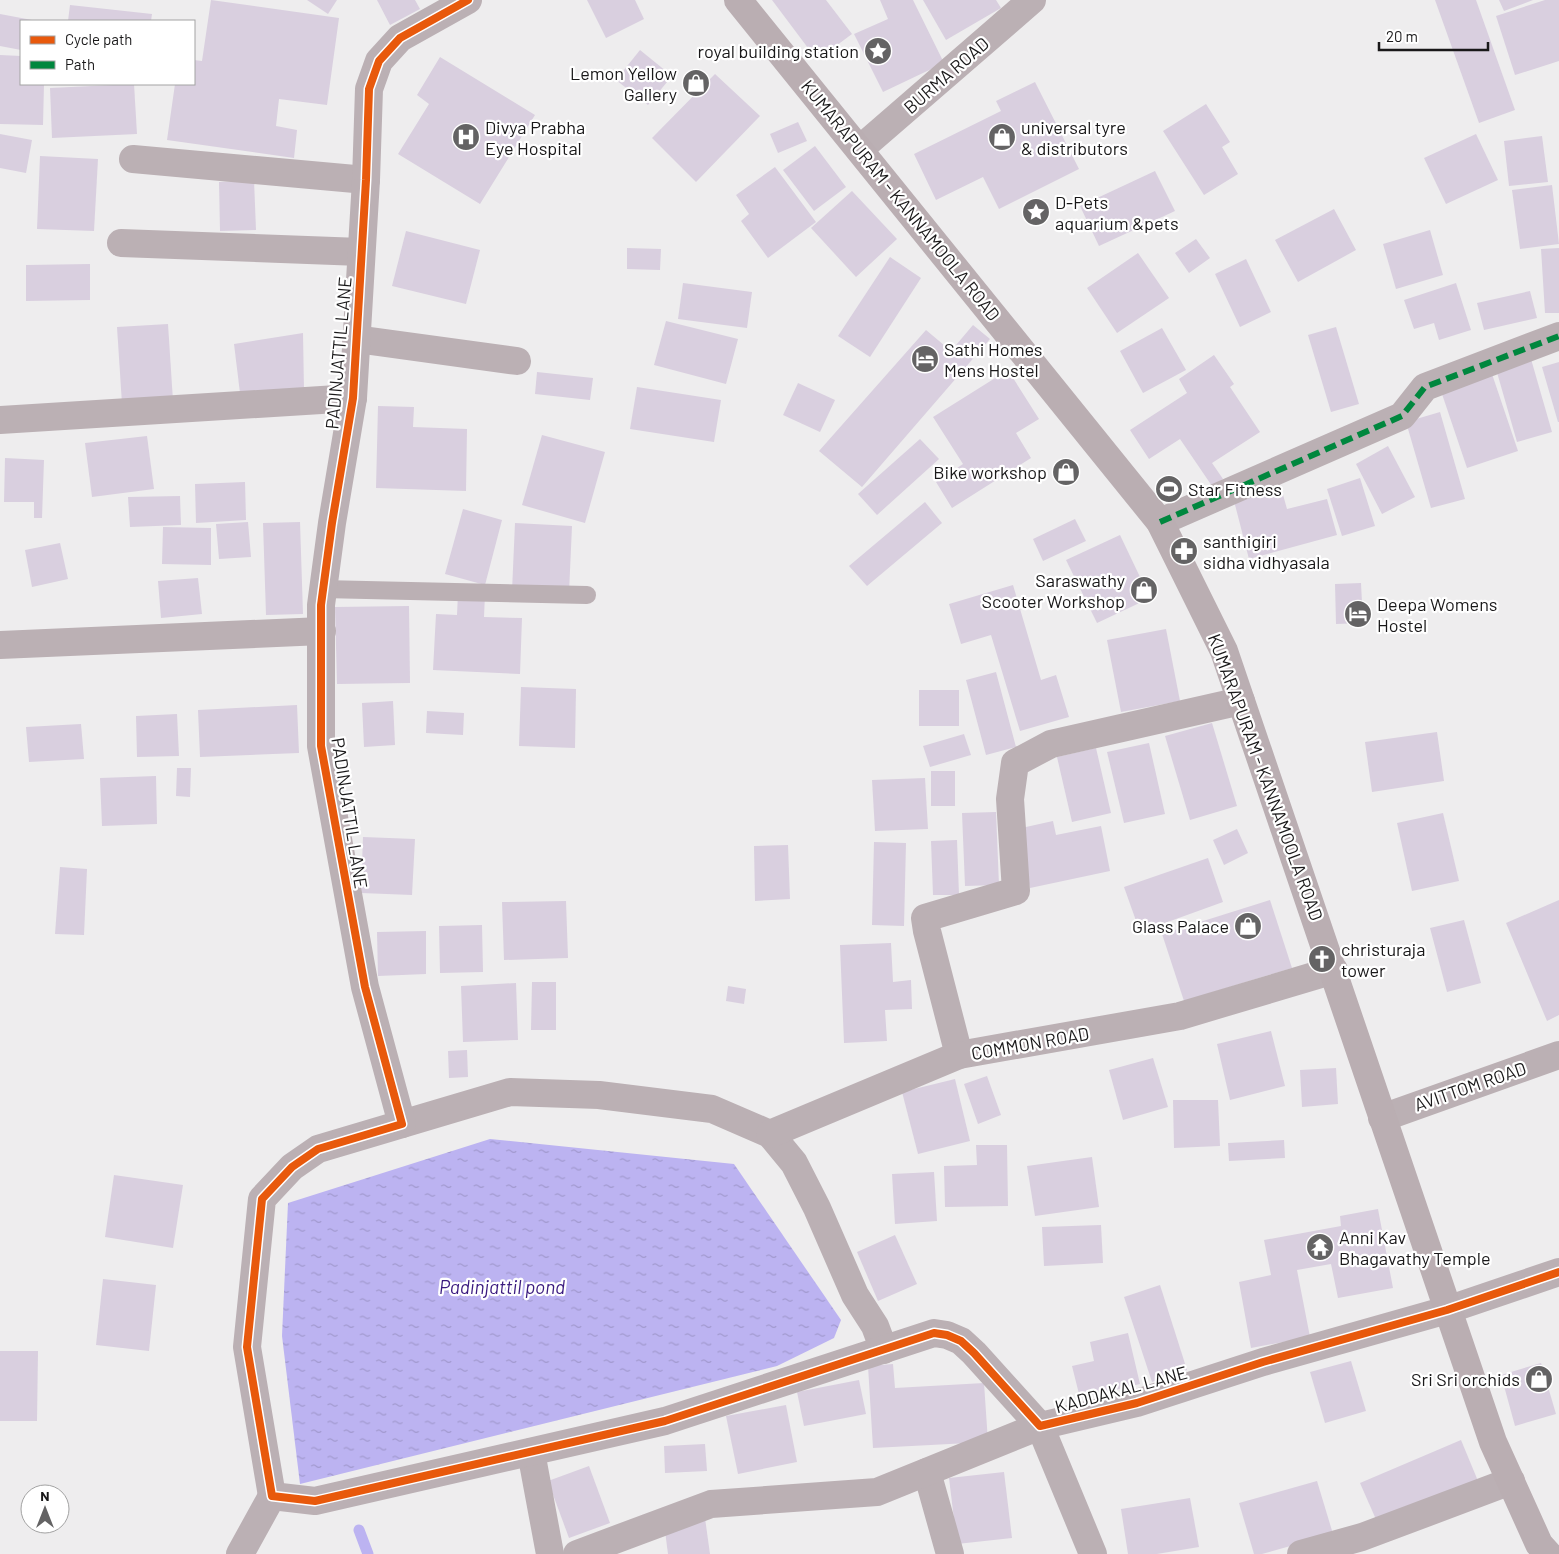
<svg xmlns="http://www.w3.org/2000/svg" width="1559" height="1554" viewBox="0 0 1559 1554" font-family="Barlow,sans-serif">
<style>
.water{fill:url(#water-ripples)}
.lines{fill:none;stroke-linecap:round;stroke-linejoin:round}
.stream{stroke:#bcb3f1;stroke-width:11}
.building{fill:#d9cfdf}
.service{stroke:#bbb0b4;stroke-width:18}
.minor{stroke:#bbb0b4;stroke-width:28}
.secondary{stroke:#baaeb2;stroke-width:28}
.quiet{stroke:#00873e;stroke-width:6;stroke-dasharray:12 6;stroke-linecap:butt}
.cycleway-casing{stroke:#fff;stroke-width:11}
.cycleway{stroke:#e8590c;stroke-width:8}
.labels{text-anchor:middle;dominant-baseline:central;stroke-width:4.5;stroke-linejoin:round;paint-order:stroke}
.poi-label{font-size:18px;fill:#191819;stroke:#fff;text-anchor:start}
.street-label{font-size:18px;fill:#191819;stroke:#fff}
.water-label{font-size:19px;font-style:italic;fill:#3a1a7f;stroke:#fff}
</style>
<defs>
<pattern id="water-ripples" width="26" height="14" patternUnits="userSpaceOnUse" patternTransform="scale(1.25)"><rect width="26" height="14" fill="#bcb3f1"/><path d="M2 4q2-2 4 0t4 0M15 11q2-2 4 0t4 0" fill="none" stroke="#a199ce"/></pattern>
</defs>
<rect width="100%" height="100%" fill="#eeedee"/>
<path class="water" d="M490 1139 734 1164 841 1320 834 1338 777 1366 300 1484 282 1336 288 1203Z"/>
<g class="lines">
<path class="stream" d="M359 1530 368 1554"/>
</g>
<g class="building">
<path d="M211 0 339 18 327 105 279 99 276 126 297 130 294 158 167 140 175 84H194V60L202 61Z"/>
<path d="M307 0H337L328 14Z"/>
<path d="M377 0H415L420 9 390 25Z"/>
<path d="M587 0H635L644 19 606 38Z"/>
<path d="M772 0H826L852 34 817 60Z"/>
<path d="M880 0H913L944 63 883 92 854 34 888 19Z"/>
<path d="M923 0H996L1001 8 946 40Z"/>
<path d="M1435 0H1476L1515 110 1479 123Z"/>
<path d="M1499 0H1533L1504 11Z"/>
<path d="M1545 0H1559V61L1515 75 1496 16Z"/>
<path d="M70 5 152 14 151 21H68Z"/>
<path d="M0 14 32 20 21 21V50L0 46Z"/>
<path d="M640 50 672 76 648 105 616 80Z"/>
<path d="M0 55 21 56V84H44L43 125 0 124Z"/>
<path d="M440 57 535 115 480 204 398 154 429 104 417 95Z"/>
<path d="M715 74 760 116 696 182 652 138Z"/>
<path d="M1035 82 1079 169 999 209 983 177 936 200 914 154 1001 111 996 101Z"/>
<path d="M134 84 137 134 52 138 50 88Z"/>
<path d="M1206 104 1230 142 1222 147 1238 174 1204 195 1163 131Z"/>
<path d="M798 122 807 141 778 153 770 134Z"/>
<path d="M0 134 32 140 26 173 0 168Z"/>
<path d="M1476 134 1498 180 1446 204 1424 158Z"/>
<path d="M1542 136 1548 182 1509 186 1504 141Z"/>
<path d="M815 146 846 187 814 211 783 170Z"/>
<path d="M40 156 98 159 94 231 37 229Z"/>
<path d="M775 167 816 222 768 258 741 221 749 214 736 195Z"/>
<path d="M1155 171 1175 211 1099 246 1080 206Z"/>
<path d="M254 180 256 230 220 231 219 182Z"/>
<path d="M1552 185 1559 244 1520 249 1512 190Z"/>
<path d="M852 191 897 239 856 277 811 228Z"/>
<path d="M1334 209 1356 250 1298 282 1275 240Z"/>
<path d="M1430 230 1443 275 1396 289 1383 244Z"/>
<path d="M406 231 480 250 466 304 392 286Z"/>
<path d="M1196 239 1210 258 1189 273 1175 253Z"/>
<path d="M627 248 661 249 660 270 627 269Z"/>
<path d="M1559 248V313H1545L1541 249Z"/>
<path d="M1138 253 1169 298 1117 333 1087 288Z"/>
<path d="M890 257 921 278 870 357 838 336Z"/>
<path d="M1246 259 1271 312 1240 327 1215 274Z"/>
<path d="M90 264V300L26 301V265Z"/>
<path d="M683 283 752 292 747 328 678 319Z"/>
<path d="M1456 283 1471 330 1439 340 1434 323 1414 329 1404 300Z"/>
<path d="M1530 291 1537 318 1484 330 1477 303Z"/>
<path d="M666 321 738 339 726 384 654 365Z"/>
<path d="M168 324 173 401 122 404 117 327Z"/>
<path d="M973 325 990 339 862 487 819 451 926 330 951 351Z"/>
<path d="M1336 327 1359 404 1331 412 1308 335Z"/>
<path d="M1162 328 1186 370 1143 393 1120 351Z"/>
<path d="M303 333 304 391 240 393 234 344Z"/>
<path d="M1214 355 1234 384 1230 387 1260 432 1212 463 1223 479 1212 486 1180 439 1149 459 1130 430 1187 393 1179 379Z"/>
<path d="M1531 359 1552 432 1517 442 1496 369Z"/>
<path d="M1559 362V422H1558L1542 367Z"/>
<path d="M1008 370 1039 419 1016 433 1031 458 952 508 936 482 963 464 933 417Z"/>
<path d="M537 372 593 378 590 400 535 394Z"/>
<path d="M1492 374 1518 451 1467 468 1441 391Z"/>
<path d="M798 383 835 400 820 432 783 415Z"/>
<path d="M637 387 721 400 714 442 630 429Z"/>
<path d="M378 406 414 407 413 427 467 429 466 491 376 488Z"/>
<path d="M1440 412 1465 499 1431 508 1406 422Z"/>
<path d="M542 435 605 452 585 523 522 505Z"/>
<path d="M147 436 154 489 92 497 85 443Z"/>
<path d="M920 439 939 459 877 515 858 494Z"/>
<path d="M1388 446 1415 497 1382 514 1356 464Z"/>
<path d="M5 458 44 460 42 518H34V502H4Z"/>
<path d="M1360 478 1375 526 1342 536 1327 489Z"/>
<path d="M245 482 246 520 196 523 195 484Z"/>
<path d="M1280 484 1287 509 1327 499 1337 535 1249 559 1233 497Z"/>
<path d="M180 496 181 525 130 527 128 497Z"/>
<path d="M925 502 942 523 867 586 849 566Z"/>
<path d="M463 509 502 520 485 585 445 574Z"/>
<path d="M1075 519 1086 541 1043 561 1033 539Z"/>
<path d="M248 522 251 557 219 559 216 524Z"/>
<path d="M300 522 303 614 266 615 263 523Z"/>
<path d="M515 523 572 526 569 593 512 591Z"/>
<path d="M163 527 211 528V565L162 564Z"/>
<path d="M1120 535 1150 598 1097 623 1066 560Z"/>
<path d="M60 543 68 579 32 587 25 550Z"/>
<path d="M198 578 202 614 161 618 158 581Z"/>
<path d="M1361 583 1363 623 1336 624 1335 584Z"/>
<path d="M1013 585 1041 680 1056 675 1069 717 1020 731 991 635 961 644 949 604Z"/>
<path d="M458 593 485 594 484 617 522 618 520 674 433 670 436 614 457 615Z"/>
<path d="M409 606 410 683 337 684 335 607Z"/>
<path d="M1166 629 1180 701 1121 712 1107 640Z"/>
<path d="M996 672 1016 747 986 755 966 680Z"/>
<path d="M521 687 576 689 575 748 519 746Z"/>
<rect x="919" y="690" width="40" height="36"/>
<path d="M393 701 395 745 364 747 362 703Z"/>
<path d="M297 705 299 753 200 757 198 710Z"/>
<path d="M427 711 464 713 463 735 426 733Z"/>
<path d="M177 714 179 756 137 757 136 716Z"/>
<path d="M1212 723 1237 806 1190 820 1165 736Z"/>
<path d="M81 724 84 759 29 762 26 727Z"/>
<path d="M1437 732 1444 781 1372 792 1365 742Z"/>
<path d="M964 734 971 755 930 767 923 746Z"/>
<path d="M1149 743 1165 814 1124 823 1107 752Z"/>
<path d="M1096 748 1111 813 1072 822 1057 757Z"/>
<path d="M177 768H191L190 797 176 796Z"/>
<rect x="931" y="771" width="24" height="35"/>
<path d="M156 776 157 824 102 826 100 778Z"/>
<path d="M925 778 928 829 875 831 872 780Z"/>
<path d="M996 812 999 885 965 886 962 813Z"/>
<path d="M1443 813 1459 881 1412 891 1397 823Z"/>
<path d="M1053 821 1056 835 1101 826 1110 871 1030 888 1017 829Z"/>
<path d="M1237 829 1248 853 1224 865 1213 840Z"/>
<path d="M363 837 415 839 412 895 361 893Z"/>
<path d="M957 840 959 895H933L931 841Z"/>
<path d="M874 842 906 843 904 926 872 925Z"/>
<path d="M788 845 790 899 755 901 754 846Z"/>
<path d="M1208 858 1223 902 1140 932 1124 887Z"/>
<path d="M60 867 87 869 84 935 55 934Z"/>
<path d="M1270 900 1292 968 1184 1001 1162 934Z"/>
<path d="M1559 900V1015L1547 1021 1506 923Z"/>
<path d="M566 901 568 958 504 960 502 902Z"/>
<path d="M1464 920 1481 983 1447 992 1430 928Z"/>
<path d="M482 925 483 972 440 973 439 926Z"/>
<path d="M426 931V974L378 976 377 932Z"/>
<path d="M891 943 893 982 911 980 912 1009 885 1010 887 1041 844 1043 840 945Z"/>
<path d="M532 982H556V1030H531Z"/>
<path d="M516 983 518 1040 463 1042 461 986Z"/>
<path d="M728 986 746 989 744 1004 726 1001Z"/>
<path d="M1271 1031 1285 1086 1230 1100 1217 1044Z"/>
<path d="M467 1050 468 1077 449 1078 448 1051Z"/>
<path d="M1153 1058 1168 1107 1123 1120 1109 1070Z"/>
<path d="M1336 1068 1338 1104 1302 1107 1300 1070Z"/>
<path d="M987 1076 1001 1115 978 1124 964 1084Z"/>
<path d="M955 1079 970 1141 918 1154 902 1092Z"/>
<path d="M1173 1100H1218L1220 1146 1174 1148Z"/>
<path d="M1284 1140 1285 1158 1229 1161 1228 1143Z"/>
<path d="M976 1145H1007L1008 1206 945 1207 944 1166 977 1165Z"/>
<path d="M1092 1157 1099 1207 1035 1216 1027 1166Z"/>
<path d="M934 1172 937 1221 895 1224 892 1174Z"/>
<path d="M114 1175 183 1185 173 1248 105 1237Z"/>
<path d="M1378 1209 1393 1288 1338 1298 1331 1264 1297 1270 1310 1337 1251 1348 1239 1282 1271 1275 1264 1240 1341 1226 1340 1216Z"/>
<path d="M1101 1225 1103 1263 1044 1266 1042 1227Z"/>
<path d="M895 1235 917 1284 878 1301 857 1252Z"/>
<path d="M103 1279 156 1285 149 1351 96 1345Z"/>
<path d="M1160 1285 1187 1370 1152 1382 1124 1297Z"/>
<path d="M1128 1333 1140 1384 1080 1398 1072 1366 1094 1361 1090 1342Z"/>
<path d="M0 1351H38L37 1421H0Z"/>
<path d="M1351 1361 1366 1411 1325 1423 1310 1372Z"/>
<path d="M1541 1363 1556 1414 1515 1426 1501 1375Z"/>
<path d="M893 1364 895 1388 984 1383 988 1442 873 1448 868 1366Z"/>
<path d="M859 1380 866 1414 804 1426 797 1392Z"/>
<path d="M786 1405 797 1462 738 1474 726 1416Z"/>
<path d="M1461 1440 1478 1481 1378 1524 1360 1483Z"/>
<path d="M705 1444 707 1471 665 1473 664 1446Z"/>
<path d="M589 1466 610 1523 569 1538 548 1481Z"/>
<path d="M1004 1472 1012 1538 957 1544 949 1478Z"/>
<path d="M1317 1481 1333 1534 1262 1554H1254L1239 1503Z"/>
<path d="M1190 1498 1199 1547 1157 1554H1128L1121 1509Z"/>
<path d="M705 1518 710 1554H668L664 1523Z"/>
</g>
<g class="lines">
<path class="service" d="M322 589 587 595"/>
<g class="minor">
<path d="M860 149 1032 0"/>
<path d="M133 159 366 180"/>
<path d="M121 243 361 252"/>
<path d="M356 339 517 361"/>
<path d="M0 420 353 398"/>
<path d="M1160 522 1402 416 1425 387 1559 336"/>
<path d="M0 645 322 631"/>
<path d="M1241 701 1051 744 1015 763 1010 799 1016 891 925 918 927 931 959 1055 1180 1016 1334 970"/>
<path d="M1382 1118 1559 1055"/>
<path d="M402 1124 510 1092 599 1095 712 1109 770 1134 794 1163 817 1208 855 1295 875 1326 884 1350"/>
<path d="M770 1134 959 1055"/>
<path d="M531 1452 550 1554"/>
<path d="M927 1472 950 1554"/>
<path d="M272 1496 247 1347 262 1199 292 1167 318 1149 402 1124 365 987 321 746V605L332 523 353 398 366 180 369 89 379 61 400 38 468 0"/>
<path d="M272 1496 315 1501 665 1421 934 1333 947 1335 961 1341 974 1353 1040 1426 1137 1403 1263 1362 1447 1310 1559 1272"/>
<path d="M240 1554 272 1496"/>
<path d="M577 1554 711 1504 877 1492 1040 1426 1093 1554"/>
<path d="M1301 1554 1362 1537 1511 1481"/>
</g>
<path class="secondary" d="M738 0 1160 522 1224 651 1493 1442 1539 1544 1548 1554"/>
<path class="quiet" d="M1160 522 1402 416 1425 387 1559 336"/>
<g class="cycleway-casing">
<path id="cycleway" d="M468 0 400 38 379 61 369 89 366 180 353 398 332 523 321 605V746L365 987 402 1124 318 1149 292 1167 262 1199 247 1347 272 1496 315 1501 665 1421 934 1333 947 1335 961 1341 974 1353 1040 1426 1137 1403 1263 1362 1447 1310 1559 1272"/>
</g>
<use href="#cycleway" class="cycleway"/>
</g>
<defs>
<g id="sight-disc" transform="scale(1.4375)"><circle r="9.5" fill="#646364" stroke="#fff"/><path d="M0-6L1.8-2.2L6-1.7L2.9 1.2L3.7 5.4L0 3.3L-3.7 5.4L-2.9 1.2L-6-1.7L-1.8-2.2Z" fill="#fff"/></g>
<g id="shop-disc" transform="scale(1.4375)"><circle r="9.5" fill="#646364" stroke="#fff"/><path d="M-5-2.5h2.3a2.7 3.5 0 0 1 5.4 0H5L5.5 6h-11ZM-1.5-2.5h3a1.5 2.3 0 0 0-3 0Z" fill="#fff"/></g>
<g id="hospital-disc" transform="scale(1.4375)"><circle r="9.5" fill="#646364" stroke="#fff"/><path d="M-5-5h3v3.5h4V-5h3V5h-3V1.5h-4V5h-3Z" fill="#fff"/></g>
<g id="hotel-disc" transform="scale(1.4375)"><circle r="9.5" fill="#646364" stroke="#fff"/><path d="M-6-4.5h1.5V1H6V5H4.5V3h-9V5H-6ZM-4 0a1.8 1.8 0 1 1 3.6 0ZM.5 0V-2.5h3Q6-2.5 6 0Z" fill="#fff"/></g>
<g id="stadium-disc" transform="scale(1.4375)"><circle r="9.5" fill="#646364" stroke="#fff"/><path d="M0-5a6.5 5 0 1 0 0 10a6.5 5 0 1 0 0-10ZM-3.5-1.8h7v3.6h-7Z" fill="#fff"/></g>
<g id="pharmacy-disc" transform="scale(1.4375)"><circle r="9.5" fill="#646364" stroke="#fff"/><path d="M-2-6h4v4h4v4h-4v4h-4v-4h-4v-4h4Z" fill="#fff"/></g>
<g id="church-disc" transform="scale(1.4375)"><circle r="9.5" fill="#646364" stroke="#fff"/><path d="M-1.2-6h2.4v3.5h3.3v2.4h-3.3V6h-2.4V-.1h-3.3v-2.4h3.3Z" fill="#fff"/></g>
<g id="temple-disc" transform="scale(1.4375)"><circle r="9.5" fill="#646364" stroke="#fff"/><path d="M0-6L5-2H3V0L6.5 2.5H4V6H1.5V3h-3V6H-4V2.5H-6.5L-3 0V-2H-5Z" fill="#fff"/></g>
</defs>
<g fill-rule="evenodd">
<use href="#sight-disc" x="878" y="51"/>
<use href="#shop-disc" x="696" y="83"/>
<use href="#hospital-disc" x="466" y="137"/>
<use href="#shop-disc" x="1002" y="137"/>
<use href="#sight-disc" x="1036" y="212"/>
<use href="#hotel-disc" x="925" y="359"/>
<use href="#shop-disc" x="1066" y="472"/>
<use href="#stadium-disc" x="1169" y="489"/>
<use href="#pharmacy-disc" x="1184" y="551"/>
<use href="#shop-disc" x="1144" y="590"/>
<use href="#hotel-disc" x="1358" y="614"/>
<use href="#shop-disc" x="1248" y="926"/>
<use href="#church-disc" x="1322" y="959"/>
<use href="#temple-disc" x="1320" y="1247"/>
<use href="#shop-disc" x="1539" y="1379"/>
</g>
<g class="labels">
<g class="poi-label">
<text x="859" y="51" text-anchor="end">royal building station</text>
<text x="677" y="73" text-anchor="end">Lemon Yellow<tspan x="677" dy="21">Gallery</tspan></text>
<text x="485" y="127">Divya Prabha<tspan x="485" dy="21">Eye Hospital</tspan></text>
<text x="1021" y="127">universal tyre<tspan x="1021" dy="21">&amp; distributors</tspan></text>
<text x="1055" y="202">D-Pets<tspan x="1055" dy="21">aquarium &amp;pets</tspan></text>
<text x="944" y="349">Sathi Homes<tspan x="944" dy="21">Mens Hostel</tspan></text>
<text x="1047" y="472" text-anchor="end">Bike workshop</text>
<text x="1188" y="489">Star Fitness</text>
<text x="1203" y="541">santhigiri<tspan x="1203" dy="21">sidha vidhyasala</tspan></text>
<text x="1125" y="580" text-anchor="end">Saraswathy<tspan x="1125" dy="21">Scooter Workshop</tspan></text>
<text x="1377" y="604">Deepa Womens<tspan x="1377" dy="21">Hostel</tspan></text>
<text x="1229" y="926" text-anchor="end">Glass Palace</text>
<text x="1341" y="949">christuraja<tspan x="1341" dy="21">tower</tspan></text>
<text x="1339" y="1237">Anni Kav<tspan x="1339" dy="21">Bhagavathy Temple</tspan></text>
<text x="1520" y="1379" text-anchor="end">Sri Sri orchids</text>
</g>
<g class="street-label">
<text transform="translate(946 75) rotate(-41)">BURMA ROAD</text>
<text transform="translate(901 200) rotate(51)">KUMARAPURAM - KANNAMOOLA ROAD</text>
<text transform="translate(338 353) rotate(-85)">PADINJATTIL LANE</text>
<text transform="translate(1266 777) rotate(70)">KUMARAPURAM - KANNAMOOLA ROAD</text>
<text transform="translate(350 813) rotate(81)">PADINJATTIL LANE</text>
<text transform="translate(1030 1043) rotate(-10)">COMMON ROAD</text>
<text transform="translate(1470 1086) rotate(-19)">AVITTOM ROAD</text>
<text transform="translate(1121 1389) rotate(-15)">KADDAKAL LANE</text>
</g>
<g class="water-label">
<text x="502" y="1286">Padinjattil pond</text>
</g>
</g>
<rect x="20" y="20" width="175" height="65" fill="#ffffff" stroke="#a3a3a3"/>
<rect x="30" y="36" width="25" height="8" fill="#e8590c" stroke="#a3a3a3"/>
<text x="65" y="45" font-size="15" fill="#191819">Cycle path</text>
<rect x="30" y="61" width="25" height="8" fill="#00873e" stroke="#a3a3a3"/>
<text x="65" y="70" font-size="15" fill="#191819">Path</text>
<g transform="translate(45 1509)"><circle r="24" fill="#ffffff" stroke="#a3a3a3"/>
<path d="M0-4L9 19L0 12L-9 19Z" fill="#646364"/>
<text y="-8" font-size="14" font-weight="bold" text-anchor="middle" fill="#191819">N</text>
</g>
<path d="M1379 42v8h109v-8" fill="none" stroke="#191819" stroke-width="2.5"/>
<text x="1386" y="42" font-size="15" fill="#191819" stroke="#ffffff" stroke-width="4" paint-order="stroke">20 m</text>
</svg>
